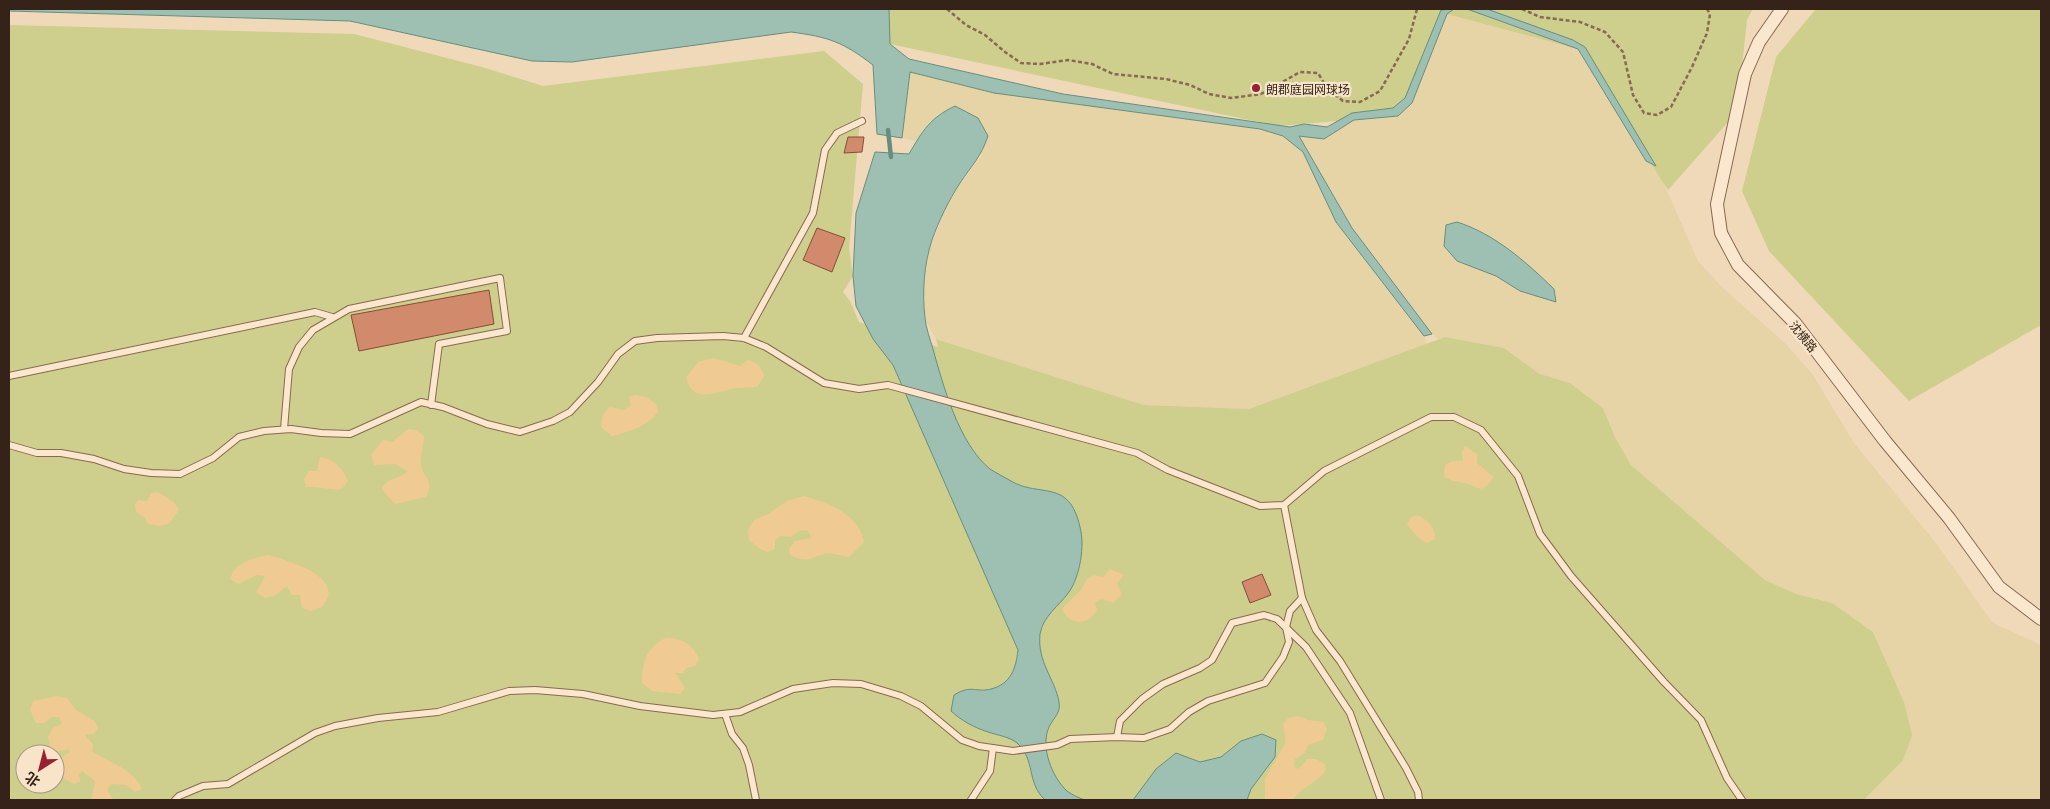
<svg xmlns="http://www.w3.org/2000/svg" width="2050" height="809" viewBox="0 0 2050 809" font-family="Georgia,'Noto Sans SC',serif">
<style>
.farmland{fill:#e6d4a6}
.green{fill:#cece8d;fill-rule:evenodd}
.sand{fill:#efcb93}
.water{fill:#9ec0b2;stroke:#668e7f}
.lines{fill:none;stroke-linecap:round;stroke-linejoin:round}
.stream{stroke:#668e7f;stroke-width:4.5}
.building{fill:#d18a6c;stroke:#884d37}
.lane-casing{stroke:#886953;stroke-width:8}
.street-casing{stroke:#886953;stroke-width:14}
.path{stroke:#886953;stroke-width:2.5;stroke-dasharray:4 2.5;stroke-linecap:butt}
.lane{stroke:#fbe7cd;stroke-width:6}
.street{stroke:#fbe7cd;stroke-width:12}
.poi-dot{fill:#9a1f2f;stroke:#f7e4c9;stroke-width:2}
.labels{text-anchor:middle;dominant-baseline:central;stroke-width:4.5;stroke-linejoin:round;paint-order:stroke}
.poi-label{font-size:12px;fill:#352319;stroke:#f7e4c9;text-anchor:start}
.street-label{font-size:12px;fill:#352319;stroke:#f7e4c9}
</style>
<rect width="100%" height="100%" fill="#f0d9b9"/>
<g class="farmland">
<path d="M1454 9 1578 49 1646 161 1656 166 1698 261 1720 285 1788 346 1813 375 1854 443 1936 543 1993 623 2041 645V800H1864L1903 760 1904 702 1873 632 1832 603 1796 594 1765 580 1631 465 1615 437 1603 408 1570 383 1540 374 1504 348 1445 337 1438 339 1432 334 1352 228 1299 135 1324 139 1354 120 1376 119 1412 103 1447 14Z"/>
<path d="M910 72 994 93 1260 129 1283 136 1303 152 1336 222 1424 336 1427 344 1249 409 1144 405 936 339 925 320 924 290 929 251 945 209 960 184 982 155 955 106 938 114 923 129 916 141 902 138Z"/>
</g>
<g class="green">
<path d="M889 9H1753L1747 20 1737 112 1668 190 1578 49 1447 14 1425 65 1398 116 1278 126 890 44Z"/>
<path d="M1816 9H2041V325L1909 401 1769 251 1742 191 1776 57Z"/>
<path d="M9 25 354 34 482 67 543 86 824 51 863 84 849 248 853 276 843 292 850 301 859 322 938 347 936 339 1144 405 1249 409 1445 337 1504 348 1540 374 1570 383 1603 408 1615 437 1631 465 1765 580 1796 594 1832 603 1873 632 1904 702 1912 735 1903 760 1864 800H9ZM25 754H55V784H25Z"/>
</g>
<g class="sand">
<path d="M714 358 740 366 747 360C757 362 762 367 764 376L758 386C748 389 737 387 727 390 708 395 692 401 686 377L698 362Z"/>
<path d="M635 395 646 397 656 404 658 412C646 427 631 431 612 436L602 428C600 418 603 414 610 407L623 410 631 406 629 397Z"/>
<path d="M408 429 416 430 424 436C424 445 420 455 421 464 422 479 436 478 426 497L395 504 384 492 382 487C389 477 400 479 408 471L395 464 374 465 371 455 383 440 392 442Z"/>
<path d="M1465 446 1477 454V463L1494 477C1481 496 1480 487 1464 483 1456 481 1451 481 1444 477L1445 465 1453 461H1463L1462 452Z"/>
<path d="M320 457C335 459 342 468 348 481L342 489C329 491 319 486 306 487L304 479 309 471H317Z"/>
<path d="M158 492 174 502 179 510 169 524 160 526 148 524 143 516 136 512 135 504 138 500 147 501 151 493Z"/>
<path d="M804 496C829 503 859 514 864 542L849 557C842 556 831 552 824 554 807 559 808 563 790 555L789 549 795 541 812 538 807 530 799 531 791 537 781 536 775 540V549L768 552 760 549 749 540 748 530 754 520 768 514 787 501Z"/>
<path d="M1415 515C1427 518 1435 526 1435 539L1427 543 1420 539 1407 525 1410 518Z"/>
<path d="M268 555C284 560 334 572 328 597 327 600 324 604 322 607L311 611 302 608 300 595H291L287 586 274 596 265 598 256 593 265 576 257 575 238 584 230 579C235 561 252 559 268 555Z"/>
<path d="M1110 569 1124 575 1117 583 1122 594 1113 603 1101 599 1095 603 1097 610C1088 626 1069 626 1062 609L1081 590 1087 579 1094 575 1103 577Z"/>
<path d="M666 638C681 638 692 643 699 659L695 666 686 668 683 673H675L685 688 680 694 652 691 642 683C642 663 646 647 666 638Z"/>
<path d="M58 696 67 698 76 710 95 721 98 728 94 734 85 735 93 744 92 751C108 762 134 769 142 789L135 792 126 785 111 784 107 790 114 800H91L95 781 82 771 79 775 80 781 75 784 65 779 57 768 60 758 70 752 68 749 61 751 51 750 48 737 53 728 62 724 59 717H51L45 723H36L30 710 33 701Z"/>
<path d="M1298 716 1308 720 1323 722 1327 728 1323 740 1308 745 1305 753 1295 759 1294 767 1299 769 1307 759H1316L1325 764 1326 770C1317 783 1301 787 1293 800H1265V779L1286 742 1283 725 1288 718Z"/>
</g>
<g class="water">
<path d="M9 9H889L890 44 909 59 1063 94 1290 127 1304 124 1327 127 1352 113 1393 108 1405 98 1441 10 1454 9 1447 14 1412 103 1398 116 1354 120 1324 139 1299 136 1352 228 1432 334 1424 336 1336 222 1303 152 1283 136 1260 129 994 93 910 72 902 138 877 134 873 65C843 42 829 37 791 32L572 62 532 61 350 21 9 11Z"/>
<path d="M1467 9H1487L1573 40 1585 47 1656 166 1646 161 1578 49Z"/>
<path d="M955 106 978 118 988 136C981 157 972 165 960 183 949 200 939 220 932 240 924 264 922 293 925 318 926 328 930 339 933 349 943 385 959 444 990 469 996 473 1004 477 1011 481 1040 498 1069 478 1080 527 1085 546 1080 576 1069 592 1059 606 1043 616 1040 634 1037 662 1055 679 1059 702 1061 713 1054 717 1049 727 1040 747 1052 777 1067 791 1072 795 1079 798 1085 800H1045C1026 782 1036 760 1017 743 1010 737 997 735 988 732 973 727 962 721 951 711L954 695C972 684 976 693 991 689 1011 684 1016 668 1018 650L893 365 873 339 856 306 853 276 856 213 875 152 909 154C923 130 930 118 955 106Z"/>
<path d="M1457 222C1495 234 1526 262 1554 289L1556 302 1520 291 1496 276 1457 261 1444 246 1446 225Z"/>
<path d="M1262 734 1276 740 1275 757 1251 789 1247 800H1133L1156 769 1176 753 1200 762 1221 757 1241 741Z"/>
</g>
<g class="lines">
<path class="stream" d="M888 130 891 157"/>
</g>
<g class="building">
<path d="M848 137H864L862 152 844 153Z"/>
<path d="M817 228 845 238 832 272 803 260Z"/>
<path d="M489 290 494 324 359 351 351 315Z"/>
<path d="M1262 574 1271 595 1250 603 1242 582Z"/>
</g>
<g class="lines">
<g class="lane-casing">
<g id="lane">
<path d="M744 338 813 213 825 150 837 133 862 121"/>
<path d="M9 376 315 312 332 317"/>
<path d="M284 429 289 369 299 347 313 330 349 309 500 278 507 331 439 344 431 405"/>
<path d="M9 445 37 453H61L94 459 124 469 151 473 180 474 213 458 239 437 264 431 291 429 321 433 350 434 421 402 443 407 487 424 520 432 553 421 570 412 598 382 618 354 635 341 657 338 723 336 744 338 766 347 824 383 859 389 888 385 1137 453 1168 470 1260 506 1284 505 1324 471 1431 417H1454L1481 430 1518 476 1540 534 1571 576 1664 682 1701 720 1727 778 1742 800"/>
<path d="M1284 505 1302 598 1316 630 1340 661 1406 768 1418 792 1419 800"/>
<path d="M725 714 732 734 743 748 749 765 756 800"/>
<path d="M1117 737 1120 721 1142 699 1163 684 1200 668 1212 660 1232 623 1264 615 1277 619 1306 647 1350 713 1381 800"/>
<path d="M175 800 179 796 203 786 228 784 315 733 335 726 378 718 438 712 509 691 535 690 583 694 640 706 713 715 740 712 793 689 833 683 861 684 901 696 921 706 962 740 979 746 1013 751 1057 745 1070 739 1117 737 1144 738 1170 729 1189 712 1208 701 1265 683 1283 657 1289 642 1286 627 1290 611 1302 598"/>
<path d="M971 800 990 771 993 748"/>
</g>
</g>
<g class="street-casing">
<path id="street" d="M1782 9 1759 42 1745 74 1717 204 1721 233 1738 265 1795 323 1885 441 1949 518 1999 587 2041 619"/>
</g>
<g class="path">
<path d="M947 9 966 25 985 35 1005 52 1021 63 1040 64 1068 60 1092 64 1113 74 1166 79 1190 85 1209 94 1231 98 1261 94 1300 72 1318 73 1327 88 1343 101 1360 102 1380 91 1409 39 1417 9"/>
<path d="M1522 9 1540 17 1580 22 1605 32 1623 52 1633 95 1644 113 1657 115 1671 107 1692 67 1707 33 1710 14 1707 9"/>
</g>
<use href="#lane" class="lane"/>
<use href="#street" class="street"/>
</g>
<circle class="poi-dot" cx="1256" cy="88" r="5"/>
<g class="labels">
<g class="poi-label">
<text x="1266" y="88">朗郡庭园网球场</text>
</g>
<g class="street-label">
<text transform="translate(1804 336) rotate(51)">沈横路</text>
</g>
</g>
<rect width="2050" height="809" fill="none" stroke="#352319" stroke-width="20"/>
<g transform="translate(40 769) rotate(216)"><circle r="24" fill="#f7e4c9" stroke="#a99783"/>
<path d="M0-4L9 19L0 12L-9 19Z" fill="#9a1f2f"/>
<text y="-8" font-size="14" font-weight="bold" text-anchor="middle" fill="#352319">北</text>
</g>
</svg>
